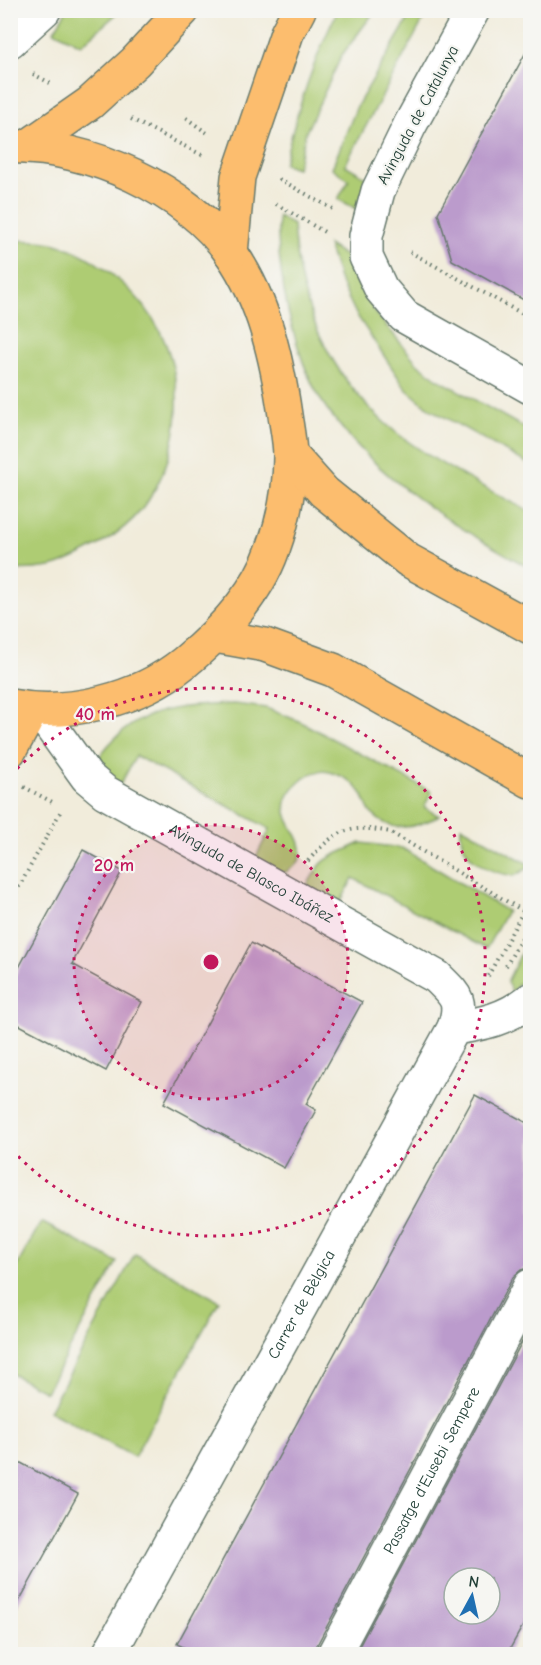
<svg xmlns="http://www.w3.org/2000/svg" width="541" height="1665" viewBox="0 0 541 1665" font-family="'Comic Neue',sans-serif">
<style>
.green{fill:#aecc73;stroke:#668454;stroke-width:1.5}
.building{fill:#bb9bcc;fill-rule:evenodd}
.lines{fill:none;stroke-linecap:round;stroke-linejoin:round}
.minor-casing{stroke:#687a6e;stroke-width:36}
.major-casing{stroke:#687a6e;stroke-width:36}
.path{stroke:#687a6e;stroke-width:4;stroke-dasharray:1.5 4.5;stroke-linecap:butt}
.minor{stroke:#fff;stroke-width:33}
.major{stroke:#fcbd6e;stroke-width:33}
.ring{fill:none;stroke:#c2185b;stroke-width:3;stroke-dasharray:3 6}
.labels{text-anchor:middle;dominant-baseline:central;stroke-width:4.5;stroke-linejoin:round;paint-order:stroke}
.street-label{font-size:16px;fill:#1f3d34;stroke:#f6f6f2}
.centre{fill:#c2185b;stroke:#f6f6f2;stroke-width:3}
.ring-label{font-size:18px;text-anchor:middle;font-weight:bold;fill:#c2185b;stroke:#f6f6f2;stroke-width:4.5;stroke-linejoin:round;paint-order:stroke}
</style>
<rect width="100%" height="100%" fill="#f6f6f2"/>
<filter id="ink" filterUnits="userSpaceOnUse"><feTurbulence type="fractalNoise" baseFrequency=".0167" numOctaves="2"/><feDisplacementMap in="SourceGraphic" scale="12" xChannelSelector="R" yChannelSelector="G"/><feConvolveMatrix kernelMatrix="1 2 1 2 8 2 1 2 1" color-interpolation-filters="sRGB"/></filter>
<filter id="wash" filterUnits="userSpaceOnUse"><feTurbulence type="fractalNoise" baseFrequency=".008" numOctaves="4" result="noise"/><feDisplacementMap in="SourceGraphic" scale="24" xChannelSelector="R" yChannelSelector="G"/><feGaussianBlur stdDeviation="1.35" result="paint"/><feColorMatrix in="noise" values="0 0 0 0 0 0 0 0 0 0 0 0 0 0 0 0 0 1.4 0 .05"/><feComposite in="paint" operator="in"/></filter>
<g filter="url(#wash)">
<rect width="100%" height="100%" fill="#f1ecdb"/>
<g class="green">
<path d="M338 10 375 11 342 55 306 132 297 168 284 164C297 110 313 60 338 10Z"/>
<path d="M66 11V10L120 11 81 45 54 31Z"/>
<path d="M413 11H428L345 165 369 179 358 210 338 199 349 180 332 168 357 106Z"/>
<path d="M278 216 293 225C299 304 326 370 386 424 424 458 485 487 530 512V568C455 527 378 480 327 409 307 382 296 343 288 311 281 279 277 248 278 216Z"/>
<path d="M11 240C22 241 35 240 47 242 75 247 101 264 122 283 187 339 193 431 148 501 128 531 92 551 60 564 46 570 26 569 11 570Z"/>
<path d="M328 245 347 257 356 279 376 313 417 363 436 378 530 431V465L430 409 406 389 356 314 339 279Z"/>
<path d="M234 704 266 708 301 722 432 792 424 807 439 816C417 827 393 835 372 814 367 809 365 799 362 794 354 782 345 777 333 773 323 769 311 772 303 779 262 812 306 830 301 856 299 865 289 870 282 874L255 859 270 829 136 756 120 785 99 772 96 762C130 708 174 706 234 704Z"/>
<path d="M461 826 530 865V867L514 876C486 872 458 858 461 826Z"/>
<path d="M361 843 402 848 507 911 486 949 353 878 338 907 305 889C325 853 326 860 361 843Z"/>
<path d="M530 935V971L512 992 507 982Z"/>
<path d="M41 1222 117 1262 46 1392 10 1373 11 1277Z"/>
<path d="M135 1254 219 1301 134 1457 49 1411Z"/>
</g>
<g id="blocks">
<g class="building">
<path d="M531 43V304L452 260 438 213Z"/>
<path d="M83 850 122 871 72 964 142 1002 106 1071 10 1020V984Z"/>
<path d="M251 943 362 1002 306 1104 316 1110 284 1168 164 1103Z"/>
<path d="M475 1095 531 1125V1267L521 1270 513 1277 317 1645 315 1654H197L177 1644Z"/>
<path d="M531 1325V1611L507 1654H355ZM454 1578H490V1614H454Z"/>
<path d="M10 1457 78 1494 10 1618Z"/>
</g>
</g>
</g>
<g filter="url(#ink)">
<use href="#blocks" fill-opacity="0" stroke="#687a6e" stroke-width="1.5"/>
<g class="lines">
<g class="minor-casing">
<g id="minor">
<path d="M473 10 410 125 378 191 366 236V257L381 289 404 316 530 387"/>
<path d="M10 41 44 10"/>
<path id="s1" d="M39 710 87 777 105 792 437 977C456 996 463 1000 454 1028"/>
<path id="s2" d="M109 1654 454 1028C483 1024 506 1019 530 1000"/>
<path id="s3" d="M334 1654 530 1286"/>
</g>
</g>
<g class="major-casing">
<g id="major">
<path d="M10 147C87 144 188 190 231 253 264 300 277 360 285 415 287 429 290 443 290 456 290 488 284 519 273 549 258 593 220 633 185 662 138 700 70 717 10 706"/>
<path d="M27 147 90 103 135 62 183 10"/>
<path d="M231 253 238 177 287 33 299 10"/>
<path d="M290 454 324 492 408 560 530 627"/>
<path d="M215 636 265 645 333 670 530 781"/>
<path d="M10 750 32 710"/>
</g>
</g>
<g class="path">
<path d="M33 74 50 83"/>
<path d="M186 118 210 135"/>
<path d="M131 119 202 155"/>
<path d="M279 179 333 209"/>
<path d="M276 204 326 233"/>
<path d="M410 252 530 318"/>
<path d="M24 787 54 803"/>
<path d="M308 861C335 830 349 824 390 832L530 915"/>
<path d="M10 903 62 809"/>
<path d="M506 966 530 923"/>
<path d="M488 976 530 899"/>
</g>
<use href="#minor" class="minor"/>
<use href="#major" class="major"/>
</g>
</g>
<circle cx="211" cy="962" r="137" fill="#c2185b" fill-opacity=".12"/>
<g class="ring">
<circle cx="211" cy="962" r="137"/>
<path d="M11 775A274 274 0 1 1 11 1149"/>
</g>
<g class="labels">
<g class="street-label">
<text transform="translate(418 115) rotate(-62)">Avinguda de Catalunya</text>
<text stroke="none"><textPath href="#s1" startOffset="273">Avinguda de Blasco Ibáñez</textPath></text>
<text stroke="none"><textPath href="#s2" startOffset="399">Carrer de Bèlgica</textPath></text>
<text stroke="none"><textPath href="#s3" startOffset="208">Passatge d'Eusebi Sempere</textPath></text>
</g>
</g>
<circle cx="211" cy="962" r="9" class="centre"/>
<g class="ring-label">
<text x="95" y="720">40 m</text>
<text x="114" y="871">20 m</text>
</g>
<rect width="541" height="1665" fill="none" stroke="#f6f6f2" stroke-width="36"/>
<g transform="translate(472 1596) rotate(8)"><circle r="28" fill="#f6f6f2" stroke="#a0aca6" stroke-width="1.5"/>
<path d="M0-4.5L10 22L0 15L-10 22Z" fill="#1f6fb2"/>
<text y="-9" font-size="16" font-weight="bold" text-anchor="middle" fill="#1f3d34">N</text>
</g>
</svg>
